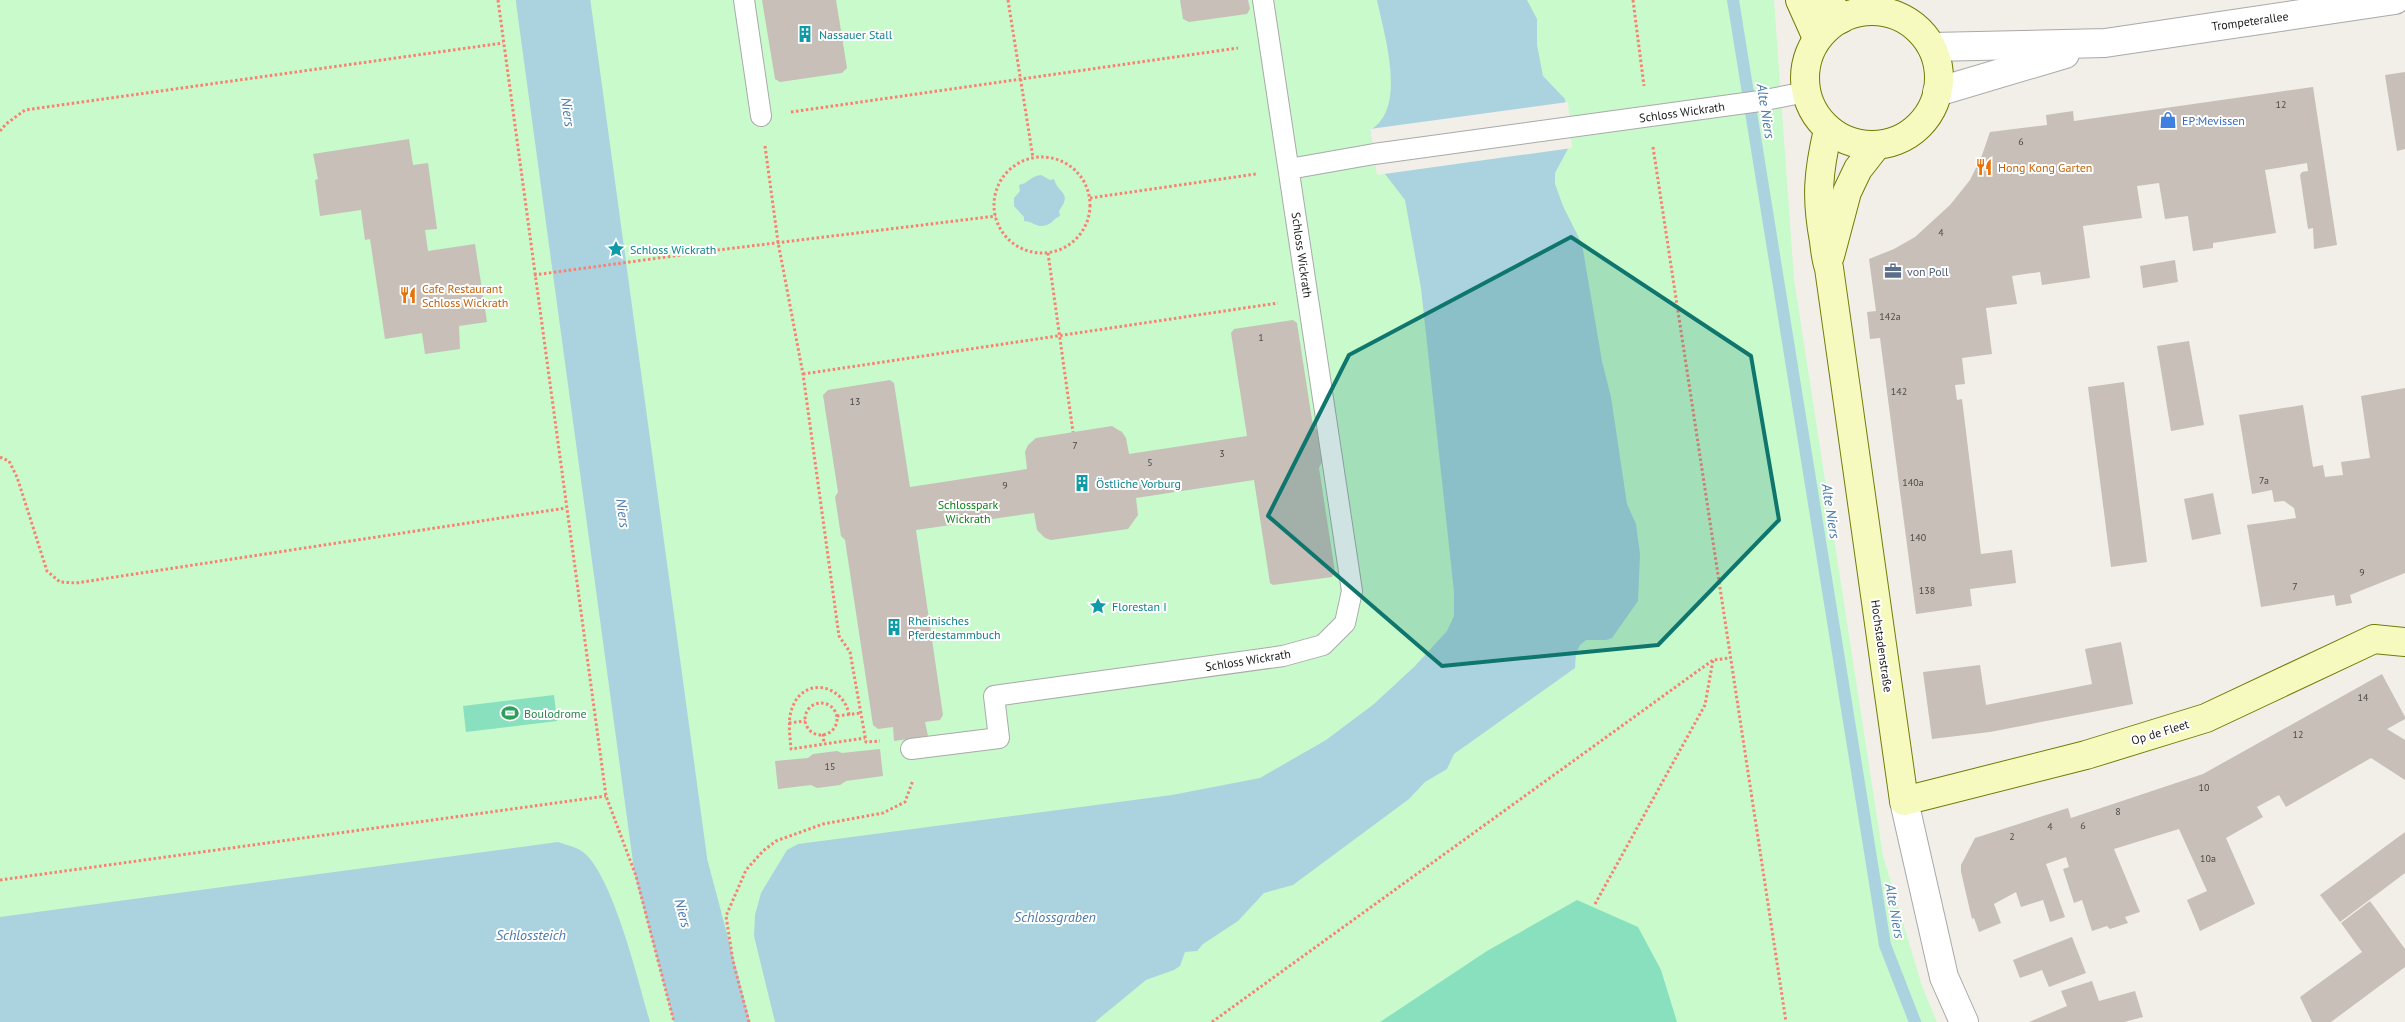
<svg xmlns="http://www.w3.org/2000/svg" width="2405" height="1022" viewBox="0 0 2405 1022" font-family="'PT Sans',sans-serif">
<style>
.park{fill:#c8facc}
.pitch{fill:#88e0be}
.water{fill:#aad3df}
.pier{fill:#f2efe9}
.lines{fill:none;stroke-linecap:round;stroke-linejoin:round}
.stream{stroke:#aad3df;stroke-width:12}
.river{stroke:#aad3df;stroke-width:74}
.building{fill:#c7bfb8}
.service-casing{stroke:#a9a9a9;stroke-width:22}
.tertiary-casing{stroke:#a9a9a9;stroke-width:30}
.secondary-casing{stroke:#707d05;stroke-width:30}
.path{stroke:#fa8072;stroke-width:3;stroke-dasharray:2.5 2.5;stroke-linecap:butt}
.service{stroke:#fff;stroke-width:20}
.tertiary{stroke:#fff;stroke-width:28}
.secondary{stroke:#f7fabf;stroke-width:28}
.marked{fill:#0f766e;fill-opacity:0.2;stroke:#0f766e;stroke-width:4;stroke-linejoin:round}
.labels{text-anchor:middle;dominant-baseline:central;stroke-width:4;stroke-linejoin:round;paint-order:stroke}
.number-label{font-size:10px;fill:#4b4948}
.street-label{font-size:12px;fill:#222;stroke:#fff}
.culture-label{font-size:12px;fill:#0d838f;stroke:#fff;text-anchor:start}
.shop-label{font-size:12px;fill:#366cbe;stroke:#fff;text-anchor:start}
.food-label{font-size:12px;fill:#c56008;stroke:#fff;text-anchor:start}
.service-label{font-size:12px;fill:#4e5e75;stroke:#fff;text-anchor:start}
.park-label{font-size:12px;fill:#0c8416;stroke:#fff}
.leisure-label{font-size:12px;fill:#27864d;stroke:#fff;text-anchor:start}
.water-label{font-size:14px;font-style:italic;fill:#4a7aab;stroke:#fff}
</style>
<rect width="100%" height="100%" fill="#f2efe9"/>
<path class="park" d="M0 0H1774L1794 279 1883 856 1922 986 1937 1022H0Z"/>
<g class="pitch">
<path d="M554 695 557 721 466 732 463 706Z"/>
<path d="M1577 900 1638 927 1661 970 1677 1022H1380L1487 951Z"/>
</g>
<g class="water">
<path d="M1377 0H1527L1537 19V45L1543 76 1565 99 1570 145 1555 173V184L1563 206 1582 244 1602 361 1611 397 1627 504 1636 524 1640 554 1638 601 1612 638 1606 640H1586L1580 645 1576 653 1575 668 1454 754 1447 769 1425 782 1409 799 1293 885 1264 893 1238 921 1203 944 1197 951 1185 952 1180 966 1174 970 1146 980 1095 1022H775L754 936 755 915 761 893 787 850 798 844 1172 795 1260 778 1326 740 1374 704 1415 666 1447 631 1454 616V592L1421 288 1405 200 1385 174H1378L1370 130C1408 109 1384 34 1377 0Z"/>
<path d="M1041 175 1050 180 1054 179C1058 194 1073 192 1059 211L1060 216C1054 218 1053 223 1047 225 1038 229 1032 221 1024 221V217L1014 206V198L1020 191 1019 185C1027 184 1031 176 1041 175Z"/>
<path d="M558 842C566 845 577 847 583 852 613 875 639 984 650 1022H0V917Z"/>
</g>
<path class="pier" d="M1568 102 1572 148 1377 175 1370 129Z"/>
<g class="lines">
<path class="stream" d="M1733 0 1885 945 1915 1022"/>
<path class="river" d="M553 0 671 867 712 1022"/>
</g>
<g class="building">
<path d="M762 0H836L847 68 842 73 780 82 775 79Z"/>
<path d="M1180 0H1248L1250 9 1247 14 1189 22 1183 19Z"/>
<path d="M2405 72V149L2397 151 2385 75Z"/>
<path d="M2313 87 2337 245 2314 249 2313 228 2308 229 2300 175 2302 172 2308 171 2307 163 2265 170 2276 233 2213 243V248L2193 251 2188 216 2165 219 2159 183 2137 186 2142 218 2083 226 2090 278 2042 285 2040 272 2012 276 2017 304 1986 308 1992 354 1962 358 1965 384 1955 385 1957 400 1962 399 1981 554 2012 550 2016 583 1970 589 1972 606 1916 614 1880 338 1870 339 1867 312 1876 311 1869 259 1894 249 1915 237 1950 205 1970 180 1981 158 1990 132 2047 125 2046 115 2073 111 2074 121Z"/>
<path d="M409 139 413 165 428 163 437 229 425 230 428 251 475 244 487 322 459 326 460 349 425 354 422 333 385 339 370 239 365 240 361 210 320 216 315 180 318 179 313 154Z"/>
<path d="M2175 260 2178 282 2143 288 2140 266Z"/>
<path d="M1293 320 1297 323 1313 426 1317 430 1322 462 1319 468 1335 572 1332 577 1273 585 1270 583 1254 480 1136 498 1138 515 1128 529 1051 540 1045 538 1037 530 1034 513 916 530 943 715 940 720 925 722 928 736 894 741 893 727 878 729 873 725 845 540 841 536 835 497 838 492 823 395 828 390 890 380 894 383 910 487 1027 469 1025 452 1028 445 1036 438 1112 426 1122 432 1126 438 1129 454 1247 436 1231 333 1234 329Z"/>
<path d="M2189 341 2204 425 2171 431 2157 346Z"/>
<path d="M2124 382 2147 562 2111 567 2088 387Z"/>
<path d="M2405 388V573L2350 595 2352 603 2336 606 2334 595 2261 607 2247 525 2296 518 2294 508 2284 501 2274 502 2272 490 2252 494 2239 415 2303 405 2313 467 2323 465 2325 477 2343 475 2341 462 2370 458 2361 396Z"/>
<path d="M2213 493 2221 534 2192 540 2184 499Z"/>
<path d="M2121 642 2133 704 1990 732 1932 739 1923 672 1980 665 1986 705 2092 684 2085 649Z"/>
<path d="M2382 674 2405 717V719L2387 729 2405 740V780L2371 758 2286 807 2279 795 2257 807 2263 817 2226 838 2255 904 2200 931 2187 900 2207 891 2179 829 2114 849 2140 912 2125 917 2128 923 2110 929 2107 926 2092 931 2082 900 2074 903 2063 869 2069 867 2066 857 2046 864 2065 917 2050 922 2043 900 2021 907 2016 892 1994 904 2001 923 1979 932 1974 918 1972 919 1961 872V865L1975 838 2068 808 2071 818 2203 774Z"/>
<path d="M880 749 883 776 846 781 840 785 817 788 811 785 778 789 775 761 808 758 813 754 837 751 842 753Z"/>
<path d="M2405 832V873L2340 922 2320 895Z"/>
<path d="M2370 901 2405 949V967L2331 1022H2312L2300 997 2362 952 2341 923Z"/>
<path d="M2072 937 2086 973 2049 987 2042 970 2020 978 2013 960Z"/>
<path d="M2092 981 2099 1001 2135 991 2143 1017 2124 1022H2029L2067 1006 2061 991Z"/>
</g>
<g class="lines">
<g class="service-casing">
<g id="service">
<path d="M744 0 761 116"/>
<path d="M1289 169 1374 154 1760 101 1806 92"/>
<path d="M911 749 999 738 994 696 1283 656 1323 645 1345 623 1352 591 1263 0"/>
</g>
</g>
<g class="tertiary-casing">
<g id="tertiary">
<path d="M1932 47 2105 43 2395 0"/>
<path d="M1937 92 2065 54"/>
<path d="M1904 801 1944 977 1964 1022"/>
</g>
</g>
<g class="secondary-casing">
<g id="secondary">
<path d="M1800 0 1817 38"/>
<path d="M1828 0 1841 19"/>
<circle cx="1872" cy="78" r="67"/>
<path d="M1828 130C1818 173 1816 198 1824 241 1825 250 1826 260 1829 268L1904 801 2086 755 2206 718 2374 639 2405 642"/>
<path d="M1830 256 1847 192 1858 169 1876 146"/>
</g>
</g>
<g class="path">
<path d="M498 0 606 796 636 876 674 1022"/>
<path d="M1008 0 1033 158"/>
<path d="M1633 0 1644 86"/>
<path d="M791 112 1238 48"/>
<path d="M0 131 6 124 25 110 503 43"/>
<path d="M765 146 778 242 803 374 839 636 850 652 866 742 880 741"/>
<path d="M1653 147 1786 1022"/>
<circle cx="1042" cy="205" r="48"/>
<path d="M1090 198 1256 174"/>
<path d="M1048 253 1073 432"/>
<path d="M534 275 710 251 996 216"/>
<path d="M803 374 1278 303"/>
<path d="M0 457 9 461 17 477 47 571 60 582 76 583 566 508"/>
<circle cx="821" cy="719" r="16"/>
<path d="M849 715C844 685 805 676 793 706 787 719 790 735 791 749L865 738"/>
<path d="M837 716 861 713"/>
<path d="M789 723 805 721"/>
<path d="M823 734 824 744"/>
<path d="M0 880 606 796"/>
<path d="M1595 904 1705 705 1713 660"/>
<path d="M749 1022 733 961 726 916 746 870 763 851 776 841 823 824 883 813 905 802 913 780"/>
<path d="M1212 1022 1713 660 1730 658"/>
</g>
<use href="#service" class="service"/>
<use href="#tertiary" class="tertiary"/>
<use href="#secondary" class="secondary"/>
</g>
<path class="marked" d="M1571 237 1751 356 1779 520 1658 645 1442 666 1268 516 1349 355Z"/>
<defs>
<g id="building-bare" transform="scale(1.35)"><path d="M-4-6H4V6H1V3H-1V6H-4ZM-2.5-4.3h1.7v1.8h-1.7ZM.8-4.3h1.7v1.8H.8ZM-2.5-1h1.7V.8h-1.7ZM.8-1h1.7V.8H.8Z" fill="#0f9aa8" stroke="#fff" stroke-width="2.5" paint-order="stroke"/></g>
<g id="shop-bare" transform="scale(1.35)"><path d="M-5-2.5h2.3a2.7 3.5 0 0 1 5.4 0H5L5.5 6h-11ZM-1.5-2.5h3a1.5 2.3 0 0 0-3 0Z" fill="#3f7fe0" stroke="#fff" stroke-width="2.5" paint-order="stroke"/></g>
<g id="restaurant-bare" transform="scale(1.35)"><path d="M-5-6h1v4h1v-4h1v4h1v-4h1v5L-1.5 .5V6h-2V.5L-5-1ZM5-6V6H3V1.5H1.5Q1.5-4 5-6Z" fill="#e8710a" stroke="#fff" stroke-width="2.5" paint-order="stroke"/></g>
<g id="sight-bare" transform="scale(1.35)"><path d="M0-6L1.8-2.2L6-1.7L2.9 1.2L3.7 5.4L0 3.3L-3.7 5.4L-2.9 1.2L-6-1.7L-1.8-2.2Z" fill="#0f9aa8" stroke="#fff" stroke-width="2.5" paint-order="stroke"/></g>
<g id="office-bare" transform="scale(1.35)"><path d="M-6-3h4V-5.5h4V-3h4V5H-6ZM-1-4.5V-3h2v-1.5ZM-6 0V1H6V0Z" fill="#5c6f8a" stroke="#fff" stroke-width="2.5" paint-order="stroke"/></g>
<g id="stadium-bare" transform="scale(1.35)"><path d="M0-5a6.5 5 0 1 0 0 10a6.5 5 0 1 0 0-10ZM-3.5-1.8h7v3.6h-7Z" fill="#2e9e5b" stroke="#fff" stroke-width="2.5" paint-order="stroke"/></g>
</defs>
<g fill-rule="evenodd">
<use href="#building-bare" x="805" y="34"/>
<use href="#shop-bare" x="2168" y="120"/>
<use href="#restaurant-bare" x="1984" y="167"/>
<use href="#sight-bare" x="616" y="249"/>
<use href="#office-bare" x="1893" y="271"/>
<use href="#restaurant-bare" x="408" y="295"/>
<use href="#building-bare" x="1082" y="483"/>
<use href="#sight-bare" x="1098" y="606"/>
<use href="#building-bare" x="894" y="627"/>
<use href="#stadium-bare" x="510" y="713"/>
</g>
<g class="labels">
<g class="number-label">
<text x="2281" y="104">12</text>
<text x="2021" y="141">6</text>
<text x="1941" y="232">4</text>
<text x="1890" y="316">142a</text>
<text x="1261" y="337">1</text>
<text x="1899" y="391">142</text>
<text x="855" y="401">13</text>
<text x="1075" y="445">7</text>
<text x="1222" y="453">3</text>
<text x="1150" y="462">5</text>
<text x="2264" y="480">7a</text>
<text x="1913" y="482">140a</text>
<text x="1005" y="485">9</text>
<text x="1918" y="537">140</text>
<text x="2362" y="572">9</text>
<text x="2295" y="586">7</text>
<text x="1927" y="590">138</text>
<text x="2363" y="697">14</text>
<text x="2298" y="734">12</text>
<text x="830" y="766">15</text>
<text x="2204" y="787">10</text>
<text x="2118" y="811">8</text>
<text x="2083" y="825">6</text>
<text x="2050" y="826">4</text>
<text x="2012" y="836">2</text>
<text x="2208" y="858">10a</text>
</g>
<g class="street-label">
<text transform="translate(2250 21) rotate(-8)">Trompeterallee</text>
<text transform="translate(1682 112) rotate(-8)">Schloss Wickrath</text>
<text transform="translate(1302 255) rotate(82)">Schloss Wickrath</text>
<text transform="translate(1882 646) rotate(82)">Hochstadenstraße</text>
<text transform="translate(1248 660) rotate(-9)">Schloss Wickrath</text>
<text transform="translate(2160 732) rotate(-17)">Op de Fleet</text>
</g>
<g class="culture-label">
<text x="819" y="34">Nassauer Stall</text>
<text x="630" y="249">Schloss Wickrath</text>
<text x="1096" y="483">Östliche Vorburg</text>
<text x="1112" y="606">Florestan I</text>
<text x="908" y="620">Rheinisches<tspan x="908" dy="14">Pferdestammbuch</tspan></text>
</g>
<g class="shop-label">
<text x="2182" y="120">EP:Mevissen</text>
</g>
<g class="food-label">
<text x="1998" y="167">Hong Kong Garten</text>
<text x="422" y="288">Cafe Restaurant<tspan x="422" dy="14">Schloss Wickrath</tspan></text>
</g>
<g class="service-label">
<text x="1907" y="271">von Poll</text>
</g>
<g class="park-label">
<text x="968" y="504">Schlosspark<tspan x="968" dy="14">Wickrath</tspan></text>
</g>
<g class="leisure-label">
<text x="524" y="713">Boulodrome</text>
</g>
<g class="water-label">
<text transform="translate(1766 111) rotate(81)">Alte Niers</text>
<text transform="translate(568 112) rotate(82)">Niers</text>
<text transform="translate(1831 511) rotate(81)">Alte Niers</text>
<text transform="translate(623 513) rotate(82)">Niers</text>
<text transform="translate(1895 911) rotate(80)">Alte Niers</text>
<text transform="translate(683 913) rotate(75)">Niers</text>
<text x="1055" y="917">Schlossgraben</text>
<text x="531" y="935">Schlossteich</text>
</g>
</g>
</svg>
